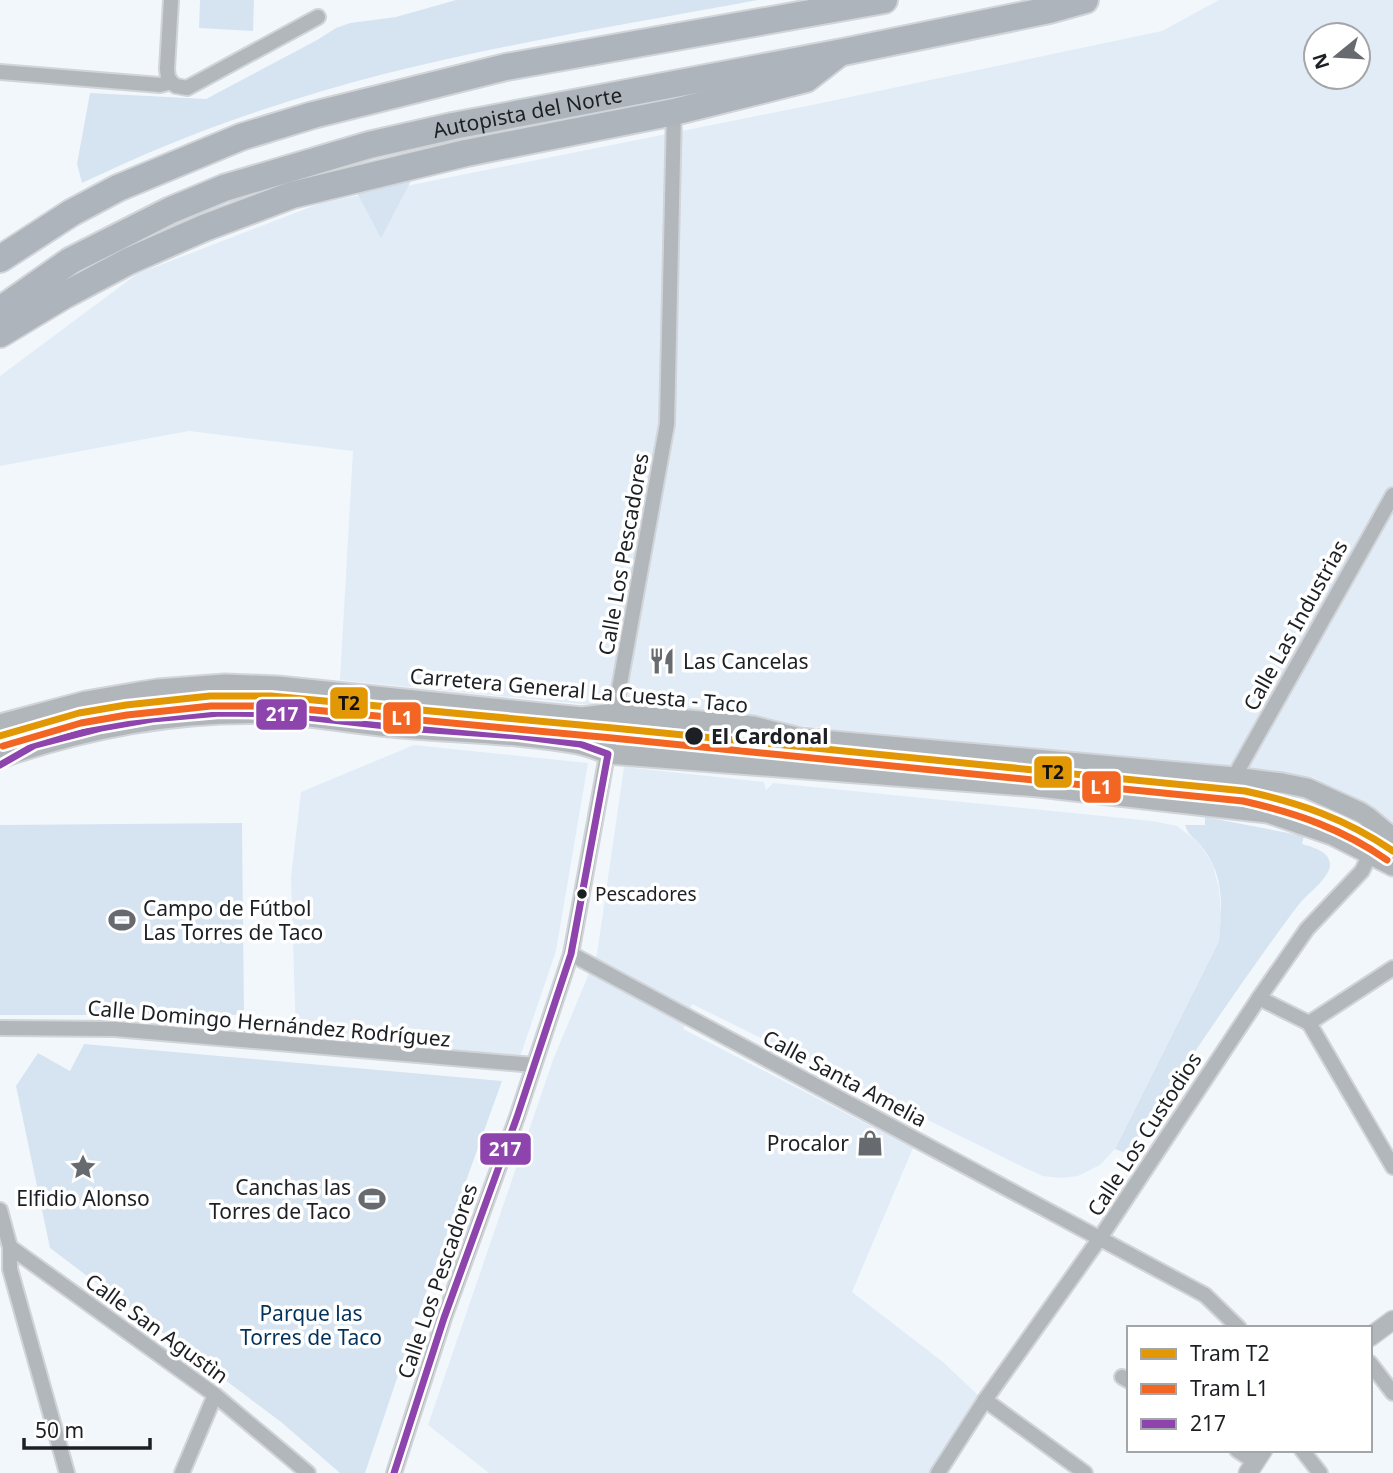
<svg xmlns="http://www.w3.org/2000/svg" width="1393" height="1473" viewBox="0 0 1393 1473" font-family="'Noto Sans',sans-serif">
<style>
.built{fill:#e2ecf7;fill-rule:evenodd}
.green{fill:#d6e4f2}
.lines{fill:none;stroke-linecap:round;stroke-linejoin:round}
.minor-casing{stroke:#d1d4d8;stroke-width:18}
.tertiary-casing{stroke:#d1d4d8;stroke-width:21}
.secondary-casing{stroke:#d1d4d8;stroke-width:23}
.motorway-casing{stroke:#d1d4d8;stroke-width:30}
.minor{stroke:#b2b7bc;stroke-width:14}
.tertiary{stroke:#b2b7bc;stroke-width:18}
.secondary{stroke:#b1b6bb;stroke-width:19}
.motorway{stroke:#aeb4bb;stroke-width:26}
.bus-1-casing{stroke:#fff;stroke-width:12}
.bus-1{stroke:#8e44ad;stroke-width:7}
.tram-1-casing{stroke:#fff;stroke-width:12}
.tram-2-casing{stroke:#fff;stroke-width:12}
.tram-1{stroke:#e19804;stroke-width:7}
.tram-2{stroke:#f26522;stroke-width:7}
.stop-dot{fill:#1c1f23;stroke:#fff;stroke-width:2.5}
.labels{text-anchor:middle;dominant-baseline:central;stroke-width:7;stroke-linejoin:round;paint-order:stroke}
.bus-label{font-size:19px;fill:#1c1f23;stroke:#fff;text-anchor:start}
.street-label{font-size:21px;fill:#1c1f23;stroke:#fff}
.poi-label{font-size:21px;fill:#1c1f23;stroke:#fff;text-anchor:start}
.stop-label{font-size:21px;font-weight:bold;fill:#1c1f23;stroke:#fff;text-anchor:start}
.park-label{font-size:21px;fill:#02325b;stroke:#fff}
.line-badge{stroke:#fff;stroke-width:2.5}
.badge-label{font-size:19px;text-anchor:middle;font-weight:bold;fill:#fff}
.pale-badge-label{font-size:19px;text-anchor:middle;font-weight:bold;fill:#111}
</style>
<rect width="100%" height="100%" fill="#f2f7fc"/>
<g class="built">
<path d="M1219 0H1393V828L1313 777 340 680 353 451 189 431 0 466V376L137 274 321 203 812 105 1162 31ZM1316 35H1358V77H1316Z"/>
<path d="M414 745 588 763 556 951 520 1057 296 1036 291 877 301 792Z"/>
<path d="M624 767 764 782 766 790 773 783 1152 821 1177 826 1198 842 1213 865 1219 889 1221 915 1219 941 1115 1149 1100 1165 1078 1176 1061 1178 1043 1176 1025 1168 692 1004 683 1029 913 1148 852 1292 943 1362 981 1398 932 1473H489L428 1425 553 1060 597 954Z"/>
</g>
<g class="green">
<path d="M200 0H254L253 31 199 28Z"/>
<path d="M456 0H758C591 31 420 56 259 111 198 131 139 156 82 183L77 164 90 93 206 99 317 40 336 28 350 23 396 17Z"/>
<path d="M413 177 381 238 356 191Z"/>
<path d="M1205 817 1304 836 1302 844C1312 847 1330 851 1330 865 1330 877 1309 893 1301 902 1295 909 1290 916 1285 923 1230 998 1178 1076 1128 1154L1115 1149 1219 941C1221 917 1224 888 1213 865 1210 858 1203 848 1198 842 1191 835 1189 836 1185 825H1205Z"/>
<path d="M242 823 244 1015H0V825Z"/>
<path d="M84 1044 502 1081 429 1284 365 1473H340L281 1422 50 1248 16 1086 38 1053 70 1071Z"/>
</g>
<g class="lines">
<g class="minor-casing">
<g id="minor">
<path d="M171 0 167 69 168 77 171 82"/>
<path d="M0 72 160 85 171 82 176 86 187 88 318 17"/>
<path d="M1234 777 1393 495"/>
<path d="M571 954 1205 1295 1239 1328"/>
<path d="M1259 998 1309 1023"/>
<path d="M1309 1023 1393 1167"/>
<path d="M1309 1023 1393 968"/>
<path d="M0 1028 115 1029 534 1065"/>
<path d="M0 1210 10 1247V1269L67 1473"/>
<path d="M10 1247 215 1395 308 1473"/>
<path d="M1370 1363 1393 1393"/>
<path d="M1122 1377 1129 1381"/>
<path d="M985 1400 1085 1473"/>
<path d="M1237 1450 1255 1462"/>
<path d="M1302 1450 1320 1473"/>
<path d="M182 1473 215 1395"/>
<path d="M394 1473 444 1318 517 1117 571 954 667 424 674 112"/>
<path d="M938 1473 985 1400 1100 1238 1259 998 1307 929 1362 871 1370 854 1368 817"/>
</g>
</g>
<g class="tertiary-casing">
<g id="tertiary">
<path d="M1370 1337 1393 1320"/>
<path d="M1248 1473 1263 1450"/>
</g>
</g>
<g class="secondary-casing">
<g id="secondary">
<path d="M0 724 86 701 138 692 158 689 225 684 277 686 582 717 615 713 753 726 800 738 1234 777 1282 783 1307 788 1360 812 1368 817 1393 838"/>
<path d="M0 758C89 727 182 710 276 714 322 717 368 726 414 729 468 733 524 734 578 744 588 746 598 750 608 754L1039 787 1268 813 1332 835 1393 866"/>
</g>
</g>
<g class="motorway-casing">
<g id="motorway">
<path d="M0 259 71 213 118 188 241 137 313 115 506 67 884 0"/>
<path id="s1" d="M0 310 70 261 171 210 224 188 369 145 453 126 843 52 1049 10 1085 0"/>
<path d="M0 334 63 296 129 261 204 228 292 195 466 153 674 112 806 79 837 55"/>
</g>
</g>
<use href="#minor" class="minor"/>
<use href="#tertiary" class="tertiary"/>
<use href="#secondary" class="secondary"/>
<use href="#motorway" class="motorway"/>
<g class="bus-1-casing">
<path id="bus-1" d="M0 765 35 745 101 728 152 719 220 713 278 714 404 728 518 736 580 744 608 754 571 954 517 1117 444 1318 394 1473"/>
</g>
<use href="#bus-1" class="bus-1"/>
<g class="tram-1-casing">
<path id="tram-1" d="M0 736 79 713 126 705 210 696H271L613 728 1245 791C1300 803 1346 819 1393 851"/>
</g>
<g class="tram-2-casing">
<path id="tram-2" d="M3 746 81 723 127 715 211 706H271L612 738 1243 801C1296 813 1343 829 1387 860"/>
</g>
<use href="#tram-1" class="tram-1"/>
<use href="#tram-2" class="tram-2"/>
</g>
<defs>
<g id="restaurant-bare" transform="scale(2.1)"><path d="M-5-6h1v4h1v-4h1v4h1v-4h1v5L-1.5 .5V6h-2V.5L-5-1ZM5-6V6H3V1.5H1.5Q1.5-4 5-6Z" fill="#676b6f" stroke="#fff" stroke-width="2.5" paint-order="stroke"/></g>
<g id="stadium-bare" transform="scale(2.1)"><path d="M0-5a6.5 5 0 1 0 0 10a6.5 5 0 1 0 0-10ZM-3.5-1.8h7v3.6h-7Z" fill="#676b6f" stroke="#fff" stroke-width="2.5" paint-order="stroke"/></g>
<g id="shop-bare" transform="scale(2.1)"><path d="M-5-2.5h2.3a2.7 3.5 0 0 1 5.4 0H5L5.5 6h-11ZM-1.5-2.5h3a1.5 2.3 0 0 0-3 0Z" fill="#676b6f" stroke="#fff" stroke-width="2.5" paint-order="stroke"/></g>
<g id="sight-bare" transform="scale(2.1)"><path d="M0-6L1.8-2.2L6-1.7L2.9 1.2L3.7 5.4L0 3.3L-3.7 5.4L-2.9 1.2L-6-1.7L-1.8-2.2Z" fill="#676b6f" stroke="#fff" stroke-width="2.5" paint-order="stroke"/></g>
</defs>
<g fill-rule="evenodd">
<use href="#restaurant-bare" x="662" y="661"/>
<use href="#stadium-bare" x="122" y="920"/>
<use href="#shop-bare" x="870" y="1143"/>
<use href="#sight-bare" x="83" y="1167"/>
<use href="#stadium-bare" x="372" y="1199"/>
</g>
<g class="stop-dot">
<circle cx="694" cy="736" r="10"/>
<circle cx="582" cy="894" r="6"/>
</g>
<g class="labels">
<g class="bus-label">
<text x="595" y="894">Pescadores</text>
</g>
<g class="street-label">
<text stroke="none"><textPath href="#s1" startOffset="569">Autopista del Norte</textPath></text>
<text transform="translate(623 554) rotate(-80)">Calle Los Pescadores</text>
<text transform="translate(1295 625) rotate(-61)">Calle Las Industrias</text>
<text transform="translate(579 690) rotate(5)">Carretera General La Cuesta - Taco</text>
<text transform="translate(269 1023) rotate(5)">Calle Domingo Hernández Rodríguez</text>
<text transform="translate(845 1078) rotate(28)">Calle Santa Amelia</text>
<text transform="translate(1144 1134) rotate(-57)">Calle Los Custodios</text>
<text transform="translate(437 1281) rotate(-71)">Calle Los Pescadores</text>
<text transform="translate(157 1328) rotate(36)">Calle San Agustìn</text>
</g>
<g class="poi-label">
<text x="683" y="661">Las Cancelas</text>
<text x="143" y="908">Campo de Fútbol<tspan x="143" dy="24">Las Torres de Taco</tspan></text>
<text x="849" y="1143" text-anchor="end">Procalor</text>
<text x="351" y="1187" text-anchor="end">Canchas las<tspan x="351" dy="24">Torres de Taco</tspan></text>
<text x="83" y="1198" text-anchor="middle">Elfidio Alonso</text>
</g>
<g class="stop-label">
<text x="711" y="736">El Cardonal</text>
</g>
<g class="park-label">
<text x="311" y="1313">Parque las<tspan x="311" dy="24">Torres de Taco</tspan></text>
</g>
</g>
<g class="line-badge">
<rect x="329" y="686" width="40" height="34" rx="7" fill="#e19804"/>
<rect x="255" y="698" width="53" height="33" rx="7" fill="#8e44ad"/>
<rect x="382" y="701" width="40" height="34" rx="7" fill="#f26522"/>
<rect x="1033" y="755" width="40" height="34" rx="7" fill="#e19804"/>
<rect x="1081" y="770" width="41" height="34" rx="7" fill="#f26522"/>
<rect x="479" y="1132" width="53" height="34" rx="7" fill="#8e44ad"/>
</g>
<g class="badge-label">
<text x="282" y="721">217</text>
<text x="402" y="725">L1</text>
<text x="1101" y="794">L1</text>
<text x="505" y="1156">217</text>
</g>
<g class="pale-badge-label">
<text x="349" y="710">T2</text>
<text x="1053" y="779">T2</text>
</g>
<rect x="1127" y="1326" width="245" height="126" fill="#ffffff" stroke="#a4a5a7" stroke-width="2"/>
<rect x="1141" y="1349" width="35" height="10" fill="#e19804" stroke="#a4a5a7" stroke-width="2"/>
<text x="1190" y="1361" font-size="21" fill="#1c1f23">Tram T2</text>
<rect x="1141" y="1384" width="35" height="10" fill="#f26522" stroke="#a4a5a7" stroke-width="2"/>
<text x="1190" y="1396" font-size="21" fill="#1c1f23">Tram L1</text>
<rect x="1141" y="1419" width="35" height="10" fill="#8e44ad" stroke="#a4a5a7" stroke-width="2"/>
<text x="1190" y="1431" font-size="21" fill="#1c1f23">217</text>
<g transform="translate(1337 56) rotate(252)"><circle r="33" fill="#ffffff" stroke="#a4a5a7" stroke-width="2"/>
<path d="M0-5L12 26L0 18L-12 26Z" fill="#676b6f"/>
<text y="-10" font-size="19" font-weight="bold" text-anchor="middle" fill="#1c1f23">N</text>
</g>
<path d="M24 1438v10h126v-10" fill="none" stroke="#1c1f23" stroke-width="3.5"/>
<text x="35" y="1438" font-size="21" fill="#1c1f23" stroke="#ffffff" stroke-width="5" paint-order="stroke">50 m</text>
</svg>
